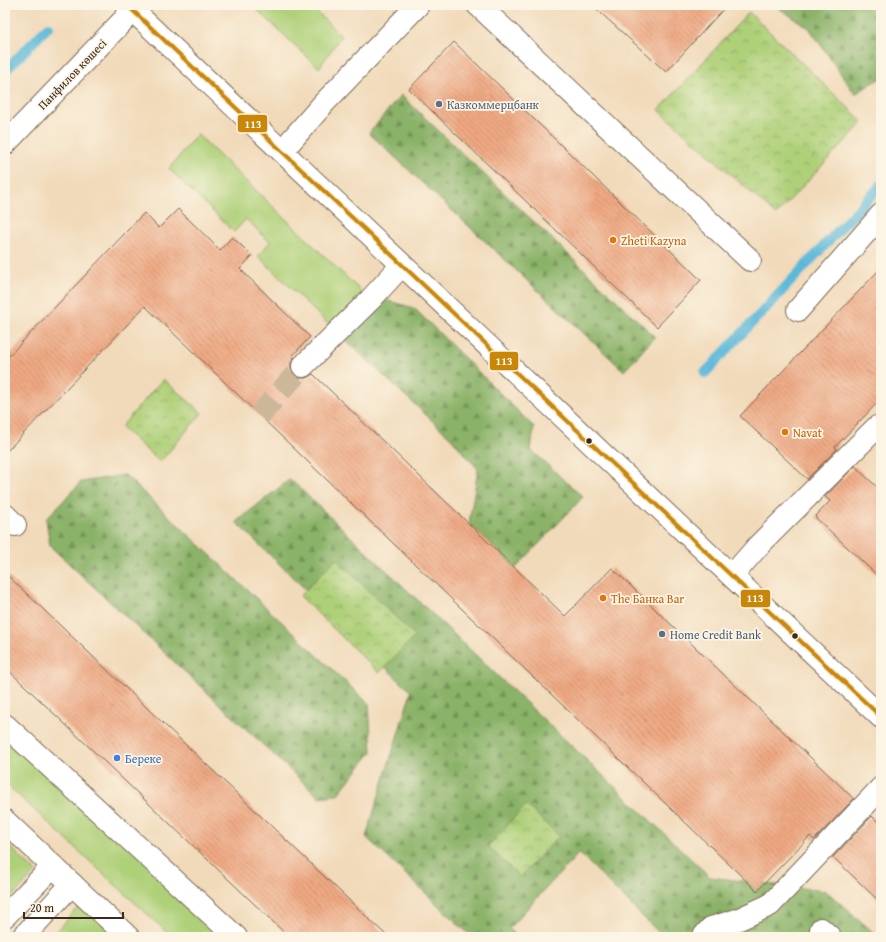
<svg xmlns="http://www.w3.org/2000/svg" width="886" height="942" viewBox="0 0 886 942" font-family="'Gentium Book Plus',serif">
<style>
.green{fill:#aed078;stroke:#747d4b}
.forest{fill:url(#forest-firs);stroke:#626e43}
.park{fill:url(#park-crowns);stroke:#747d4b}
.lines{fill:none;stroke-linecap:round;stroke-linejoin:round}
.stream{stroke:#5bb8d9;stroke-width:10}
.building{fill:url(#building-back-hatch)}
.minor-tunnel{stroke:#cdb79b;stroke-width:22;stroke-dasharray:22 11;stroke-linecap:butt}
.minor-casing{stroke:#7b6855;stroke-width:24}
.major-casing{stroke:#7b6855;stroke-width:24}
.minor{stroke:#fff;stroke-width:22}
.major{stroke:#fff;stroke-width:22}
.bus-1-casing{stroke:#fcf5e5;stroke-width:7}
.bus-1{stroke:#c88708;stroke-width:4}
.service-dot{fill:#5c6f8a;stroke:#fcf5e5;stroke-width:1.5}
.food-dot{fill:#e8710a;stroke:#fcf5e5;stroke-width:1.5}
.bus-dot{fill:#3b2a1e;stroke:#fcf5e5;stroke-width:1.5}
.shop-dot{fill:#3f7fe0;stroke:#fcf5e5;stroke-width:1.5}
.labels{text-anchor:middle;dominant-baseline:central;stroke-width:3.5;stroke-linejoin:round;paint-order:stroke}
.street-label{font-size:12px;fill:#3b2a1e;stroke:#fcf5e5}
.service-label{font-size:12px;fill:#4e5e75;stroke:#fcf5e5;text-anchor:start}
.food-label{font-size:12px;fill:#c56008;stroke:#fcf5e5;text-anchor:start}
.shop-label{font-size:12px;fill:#366cbe;stroke:#fcf5e5;text-anchor:start}
.line-badge{stroke:#fcf5e5;stroke-width:1.5}
.badge-label{font-size:11px;text-anchor:middle;font-weight:bold;fill:#fff}
</style>
<defs>
<pattern id="forest-firs" width="22" height="20" patternUnits="userSpaceOnUse"><rect width="22" height="20" fill="#8ab268"/><path d="M5 1l3.5 6h-7zM16 11l3.5 6h-7z" fill="#729155"/></pattern>
<pattern id="park-crowns" width="20" height="18" patternUnits="userSpaceOnUse"><rect width="20" height="18" fill="#aed078"/><path d="M2 6a3 3 0 1 1 6 0M12 15a3 3 0 1 1 6 0" fill="none" stroke="#8fa962"/></pattern>
<pattern id="building-back-hatch" width="6" height="6" patternUnits="userSpaceOnUse"><rect width="6" height="6" fill="#efa983"/><path d="M-1 5l2 2M0 0l6 6M5-1l2 2" fill="none" stroke="#c38a6b"/></pattern>
</defs>
<rect width="100%" height="100%" fill="#fcf5e5"/>
<filter id="ink" filterUnits="userSpaceOnUse"><feTurbulence type="fractalNoise" baseFrequency=".025" numOctaves="2"/><feDisplacementMap in="SourceGraphic" scale="8" xChannelSelector="R" yChannelSelector="G"/><feConvolveMatrix kernelMatrix="1 2 1 2 8 2 1 2 1" color-interpolation-filters="sRGB"/></filter>
<filter id="wash" filterUnits="userSpaceOnUse"><feTurbulence type="fractalNoise" baseFrequency=".012" numOctaves="4" result="noise"/><feDisplacementMap in="SourceGraphic" scale="16" xChannelSelector="R" yChannelSelector="G"/><feGaussianBlur stdDeviation="0.9" result="paint"/><feColorMatrix in="noise" values="0 0 0 0 0 0 0 0 0 0 0 0 0 0 0 0 0 1.4 0 .05"/><feComposite in="paint" operator="in"/></filter>
<g filter="url(#wash)">
<rect width="100%" height="100%" fill="#f1daba"/>
<g class="green">
<path d="M252 5H310L341 36 319 68Z"/>
<path d="M197 134 363 293 331 327 258 256 270 242 246 219 234 232 169 169Z"/>
<path d="M5 725 236 937H172L5 783Z"/>
<path d="M5 842 36 872 5 904Z"/>
<path d="M86 898 128 937H52Z"/>
</g>
<g class="forest">
<path d="M774 5H881V78L855 94 809 28Z"/>
<path d="M401 95 655 337 624 371 369 133Z"/>
<path d="M370 300 389 301 414 308 534 427 531 450 583 497 516 568 469 523 478 469 451 438 331 327Z"/>
<path d="M125 475 369 704 372 752 337 795 319 797 50 546 46 519 81 482Z"/>
<path d="M290 479 710 877 826 891 879 937H663L579 853 509 928 518 937H472L366 837 411 692 236 522Z"/>
</g>
<g class="park">
<path d="M749 12 863 122 776 215 659 110Z"/>
<path d="M163 379 202 413 160 462 121 427Z"/>
<path d="M336 559 415 636 379 673 300 596Z"/>
<path d="M526 805 559 836 520 877 488 846Z"/>
</g>
<g class="lines">
<g class="stream">
<path d="M5 71 48 27"/>
<path d="M705 373 881 185"/>
</g>
</g>
<g id="blocks">
<g class="building">
<path d="M592 5H727L666 72Z"/>
<path d="M454 42 701 280 657 327 409 89Z"/>
<path d="M178 209 220 250 232 237 243 247 252 256 240 269 310 337 292 356 294 358 291 363V369L294 374 299 378H306L313 374 565 616 612 568 854 799 814 840 810 836 757 891 145 306 5 453V360L144 213 159 228Z"/>
<path d="M881 268V399L835 447 837 449 807 479 740 416Z"/>
<path d="M855 466 881 491V579L815 517 830 501 825 497Z"/>
<path d="M5 573 388 937H289L5 667Z"/>
<path d="M872 816 881 825V903L833 857Z"/>
</g>
</g>
</g>
<g filter="url(#ink)">
<use href="#blocks" fill-opacity="0" stroke="#7b6855" stroke-width="1"/>
<g class="lines">
<path class="minor-tunnel" d="M259 416 303 366"/>
<g class="minor-casing">
<g id="minor">
<path d="M478 5 750 260"/>
<path d="M5 144 138 5"/>
<path d="M282 151 324 103 418 5"/>
<path d="M798 310 881 215"/>
<path d="M303 366 370 300 402 265"/>
<path d="M5 515 15 525"/>
<path d="M732 576 758 546 877 427 881 431"/>
<path d="M5 725 236 937"/>
<path d="M5 821 128 937"/>
<path d="M5 916 53 866"/>
<path d="M821 929 830 937"/>
<path d="M23 937 72 884"/>
<path d="M703 937 711 928 737 920 770 905 881 788"/>
</g>
</g>
<g class="major-casing">
<path id="major" d="M127 5 881 717"/>
</g>
<use href="#minor" class="minor"/>
<use href="#major" class="major"/>
<g class="bus-1-casing">
<path id="bus-1" d="M127 5 881 717"/>
</g>
<use href="#bus-1" class="bus-1"/>
</g>
</g>
<g class="service-dot">
<circle cx="439" cy="104" r="4"/>
<circle cx="662" cy="634" r="4"/>
</g>
<g class="food-dot">
<circle cx="613" cy="240" r="4"/>
<circle cx="785" cy="432" r="4"/>
<circle cx="603" cy="598" r="4"/>
</g>
<g class="bus-dot">
<circle cx="589" cy="441" r="3.5"/>
<circle cx="795" cy="636" r="3.5"/>
</g>
<circle class="shop-dot" cx="117" cy="758" r="4"/>
<g class="labels">
<g class="street-label">
<text transform="translate(72 74) rotate(-46)">Панфилов көшесі</text>
</g>
<g class="service-label">
<text x="447" y="104">Казкоммерцбанк</text>
<text x="670" y="634">Home Credit Bank</text>
</g>
<g class="food-label">
<text x="621" y="240">Zheti Kazyna</text>
<text x="793" y="432">Navat</text>
<text x="611" y="598">The Банка Bar</text>
</g>
<g class="shop-label">
<text x="125" y="758">Береке</text>
</g>
</g>
<g class="line-badge">
<rect x="237" y="114" width="31" height="19" rx="4" fill="#c88708"/>
<rect x="489" y="351" width="30" height="20" rx="4" fill="#c88708"/>
<rect x="740" y="589" width="31" height="19" rx="4" fill="#c88708"/>
</g>
<g class="badge-label">
<text x="253" y="128">113</text>
<text x="504" y="365">113</text>
<text x="755" y="602">113</text>
</g>
<rect width="886" height="942" fill="none" stroke="#fcf5e5" stroke-width="20"/>
<path d="M24 912v6h99v-6" fill="none" stroke="#3b2a1e" stroke-width="2"/>
<text x="30" y="912" font-size="12" fill="#3b2a1e" stroke="#fcf5e5" stroke-width="3" paint-order="stroke">20 m</text>
</svg>
